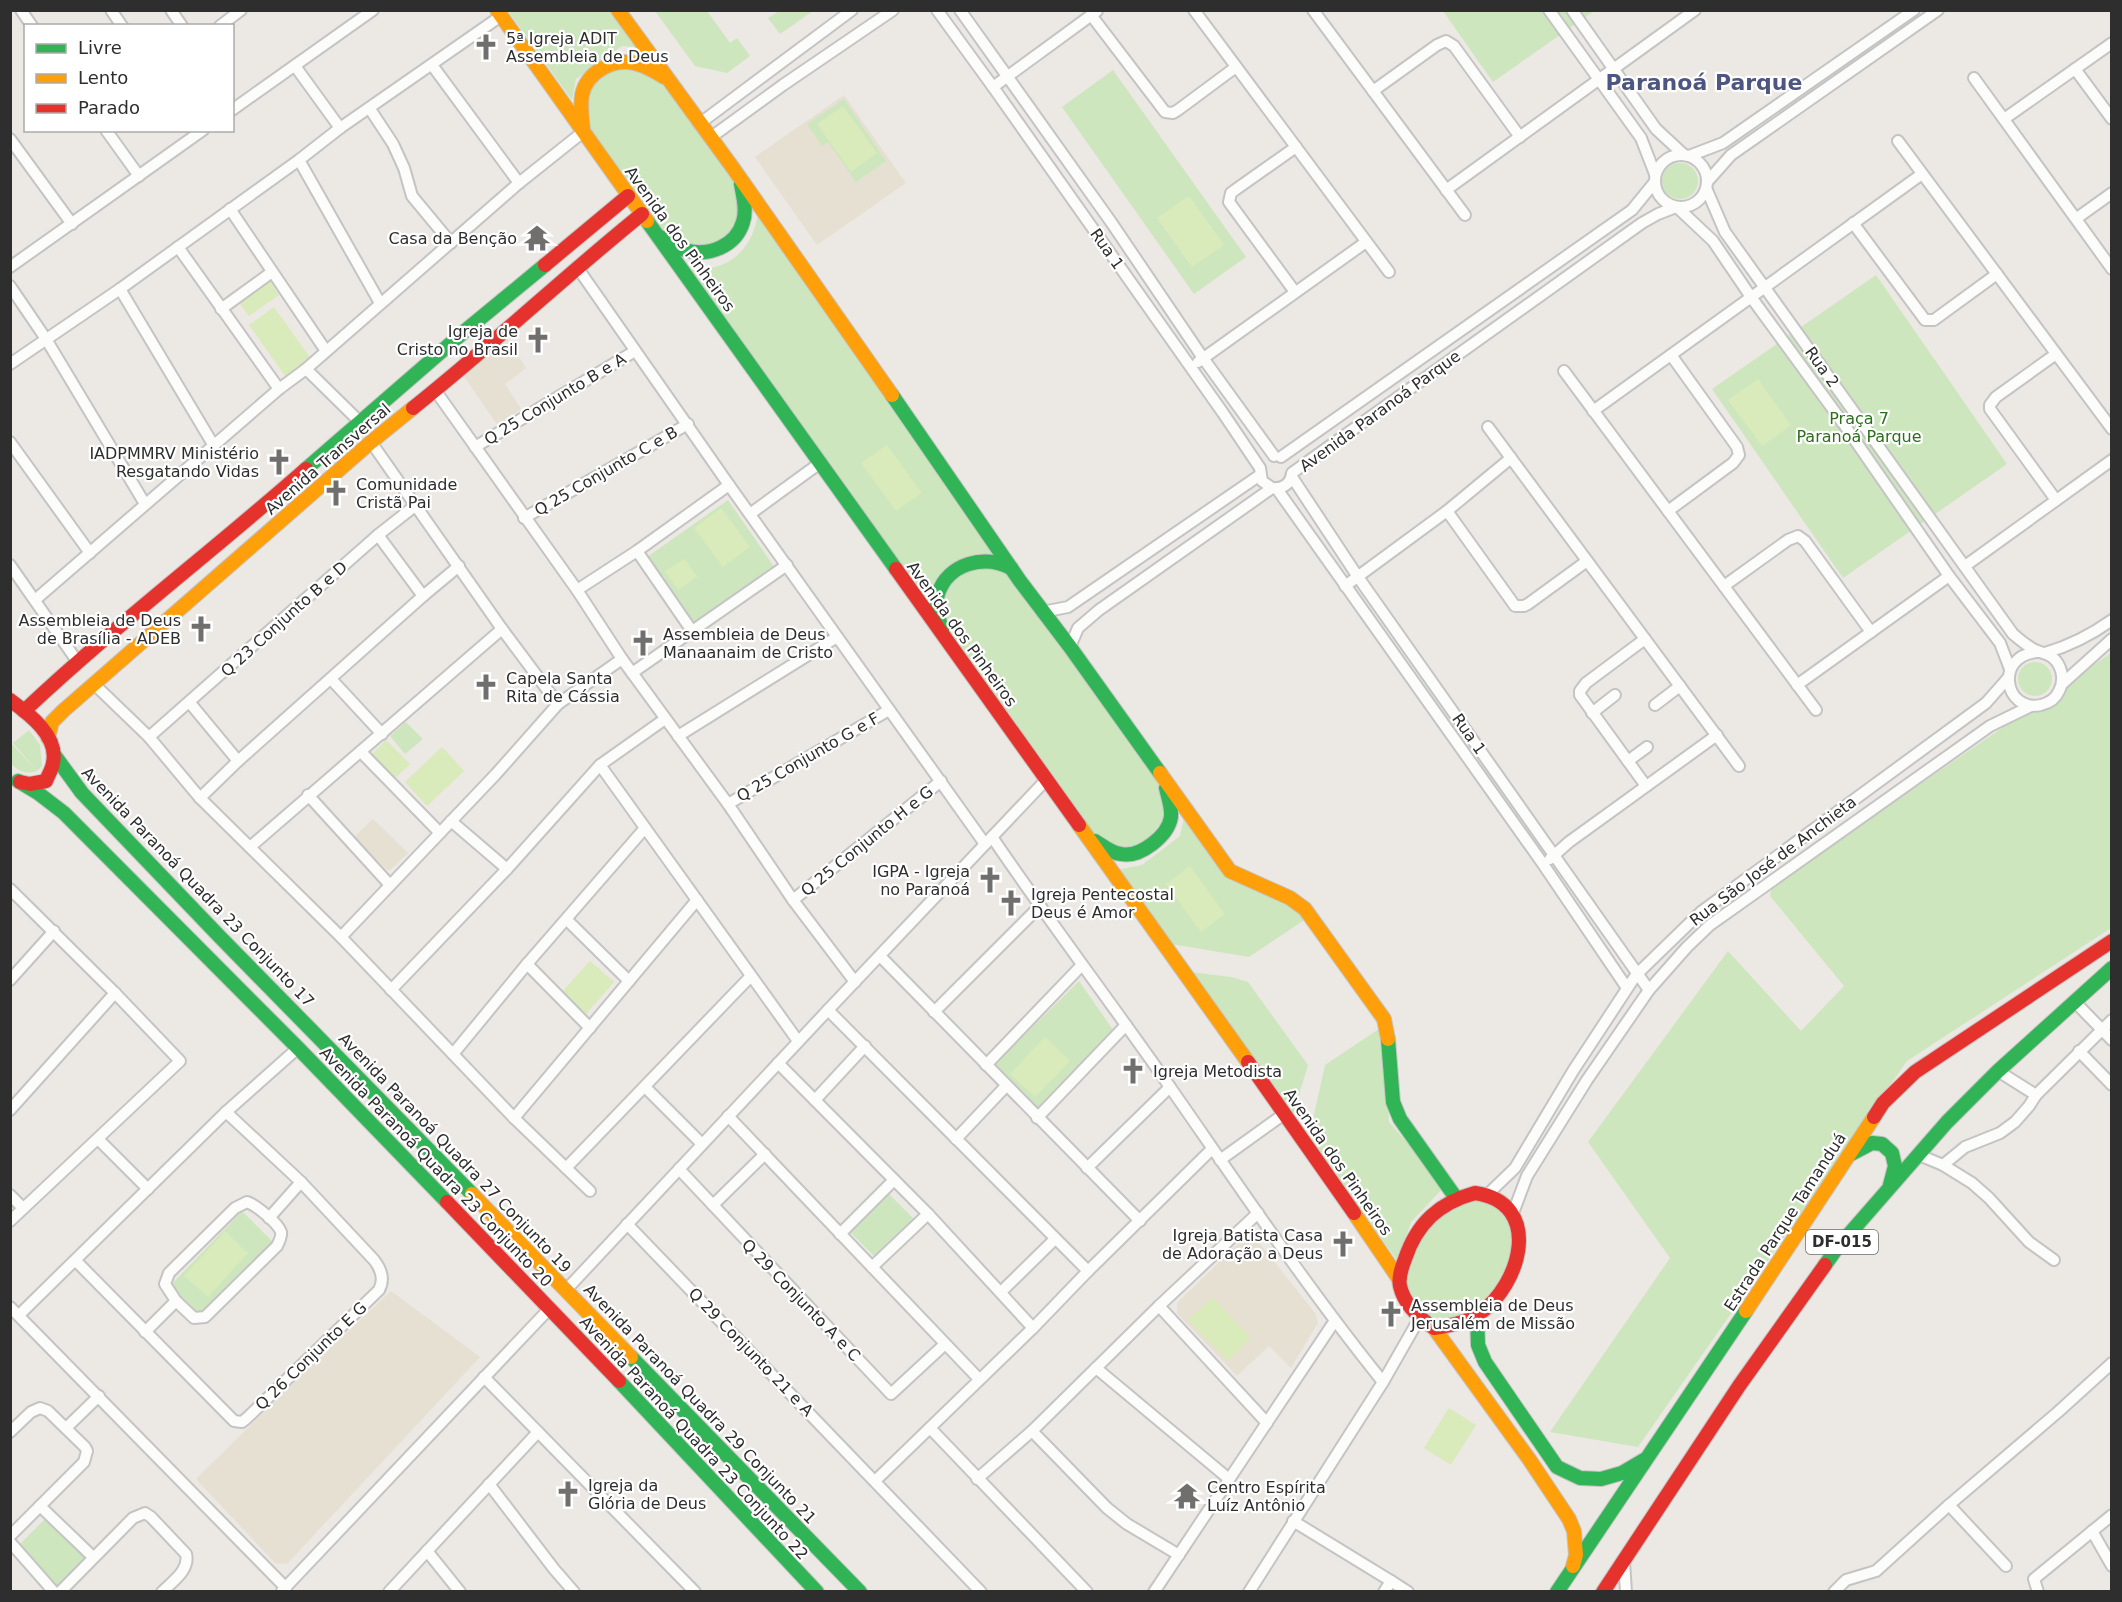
<svg xmlns="http://www.w3.org/2000/svg" width="2122" height="1602" viewBox="0 0 2122 1602" font-family="'DejaVu Sans',sans-serif">
<style>
.education{fill:#e6e0d3}
.green{fill:#cee6be}
.pitch{fill:#d9eabb}
.lines{fill:none;stroke-linecap:round;stroke-linejoin:round}
.street-casing{stroke:#c5c4c5;stroke-width:14}
.fast-casing{stroke:#c5c4c5;stroke-width:16}
.slow-casing{stroke:#c5c4c5;stroke-width:16}
.jam-casing{stroke:#c5c4c5;stroke-width:16}
.street{stroke:#fcfcfb;stroke-width:10}
.fast{stroke:#30b455;stroke-width:14}
.slow{stroke:#ff9f0a;stroke-width:14}
.jam{stroke:#e5322d;stroke-width:14}
.labels{text-anchor:middle;dominant-baseline:central;stroke-width:4.5;stroke-linejoin:round;paint-order:stroke}
.shield{fill:#fff;stroke:#6d6d6d;stroke-width:1.5}
.shield-label{font-size:15px;font-weight:bold;fill:#2e2e2e}
.poi-label{font-size:16px;fill:#2e2e2e;stroke:#fff;text-anchor:start}
.street-label{font-size:16px;fill:#2e2e2e;stroke:#fff}
.park-label{font-size:16px;fill:#2c6e1b;stroke:#fff}
.district-label{font-size:22px;font-weight:bold;fill:#4d5680;stroke:#fff}
</style>
<rect width="100%" height="100%" fill="#ece8e4"/>
<g class="education">
<path d="M844 95 906 183 817 245 755 157Z"/>
<path d="M507 338 526 368 505 384 521 409 498 426 463 375Z"/>
<path d="M373 819 408 853 390 870H387L354 837Z"/>
<path d="M1251 1235 1257 1240 1315 1313 1318 1323 1291 1368 1269 1346 1237 1376 1177 1313V1303L1244 1238Z"/>
<path d="M391 1291 480 1357 287 1564 275 1563 196 1479 306 1371Z"/>
</g>
<g class="green">
<path d="M508 11H618L645 48 622 46 576 79 572 100Z"/>
<path d="M655 11H707L730 43 737 38 750 56 727 73 695 66Z"/>
<path d="M779 11V10L813 11 780 34 768 18Z"/>
<path d="M1443 11H1594L1493 82Z"/>
<path d="M634 65 667 83 738 178 742 221 708 251 656 232 585 131V93L603 70Z"/>
<path d="M1113 70 1246 257 1194 294 1062 107Z"/>
<path d="M844 99 886 161 856 182 828 142 822 146 807 124Z"/>
<circle cx="1680" cy="181" r="18"/>
<path d="M758 213 1002 559 963 560 931 605 681 265C688 267 697 269 704 269 737 266 754 242 758 213Z"/>
<path d="M1876 275 2007 464 1843 578 1712 389Z"/>
<path d="M728 500 775 568 694 625 647 557Z"/>
<path d="M983 565 1007 572 1159 781 1166 816C1153 834 1135 858 1110 847 1102 843 1094 834 1088 828L948 635C946 626 942 616 941 607 940 586 966 571 983 565Z"/>
<path d="M2111 653V928L1907 1061 1638 1447 1550 1432 1670 1258 1588 1142 1728 951 1801 1031 1844 986 1770 896 1772 886Z"/>
<circle cx="2035" cy="679" r="17"/>
<path d="M406 722 423 739 405 754 390 736Z"/>
<path d="M29 730 40 745 42 766 37 771 13 743Z"/>
<path d="M12 744 37 771C26 775 19 771 11 764V745Z"/>
<path d="M1185 813 1223 870 1316 912 1249 957 1171 944 1117 870 1142 865 1180 836Z"/>
<path d="M1182 971 1231 977 1248 982 1308 1065 1291 1121Z"/>
<path d="M1079 981 1116 1034 1038 1114 992 1067Z"/>
<path d="M1385 1025 1389 1122 1445 1186 1411 1222 1398 1261 1308 1142 1325 1065Z"/>
<path d="M888 1193 916 1221 877 1259 849 1231Z"/>
<path d="M1475 1196 1501 1204 1515 1233 1508 1273 1476 1311 1436 1324 1422 1315 1404 1286 1412 1248 1436 1217Z"/>
<path d="M242 1211 275 1244 199 1318 167 1289Z"/>
<path d="M45 1519 88 1561 58 1591 13 1551Z"/>
</g>
<g class="pitch">
<path d="M843 106 877 153 851 172 817 124Z"/>
<path d="M1189 196 1224 245 1192 267 1157 218Z"/>
<path d="M268 278 279 295 249 316 237 300Z"/>
<path d="M274 307 311 359 286 377 249 325Z"/>
<path d="M1758 379 1791 425 1762 446 1728 400Z"/>
<path d="M887 445 922 493 896 511 861 463Z"/>
<path d="M721 508 750 547 723 567 694 528Z"/>
<path d="M685 559 697 577 678 590 665 571Z"/>
<path d="M386 740 410 764 395 778 372 754Z"/>
<path d="M442 747 464 771 427 806 405 782Z"/>
<path d="M1190 866 1225 914 1201 932 1166 884Z"/>
<path d="M590 961 614 982 586 1014 562 992Z"/>
<path d="M1045 1037 1070 1061 1035 1097 1010 1074Z"/>
<path d="M225 1231 248 1253 208 1297 184 1276Z"/>
<path d="M1212 1297 1251 1338 1228 1361 1188 1320Z"/>
<path d="M1449 1408 1476 1425 1451 1465 1424 1448Z"/>
</g>
<g class="lines">
<g class="street-casing">
<g id="street">
<path d="M21 10 32 26"/>
<path d="M111 10 122 26"/>
<path d="M171 10 182 26"/>
<path d="M937 10 993 87 1223 413 1260 468 1262 481 1272 488"/>
<path d="M960 10 1111 222 1203 358 1274 456"/>
<path d="M1194 10 1389 272"/>
<path d="M1313 10 1465 215"/>
<path d="M1549 10 1641 138 1655 174"/>
<path d="M1572 10 1656 129 1683 154"/>
<path d="M1091 15 1165 112 1173 113 1178 110 1236 67"/>
<path d="M220 26 241 10"/>
<path d="M432 65 519 183"/>
<path d="M295 66 340 128"/>
<path d="M2075 69 2112 119"/>
<path d="M1974 78 2112 269"/>
<path d="M993 87 1097 11"/>
<path d="M1373 91 1437 45 1446 41 1454 46 1520 137"/>
<path d="M370 109 393 144 404 168 412 196 451 243"/>
<path d="M232 110 373 10"/>
<path d="M2004 119 2112 43"/>
<path d="M699 124 852 10"/>
<path d="M106 130 139 176"/>
<path d="M710 138 783 85 893 10"/>
<path d="M10 139 72 224"/>
<path d="M1898 141 2112 429"/>
<circle cx="1681" cy="181" r="26"/>
<path d="M1689 156 1723 143 1914 10"/>
<path d="M299 160 380 303"/>
<path d="M1707 182 1731 155 1938 10"/>
<path d="M1706 188 1725 232 2013 634C2020 640 2027 646 2035 650 2041 653 2047 653 2052 657 2062 665 2065 680 2059 691 2056 698 2049 703 2041 705 2004 713 1994 655 2038 652"/>
<path d="M1446 190 1695 10"/>
<path d="M1678 208 1713 241 1751 297 1843 423 1949 576 2000 643 2010 669"/>
<path d="M230 209 326 351"/>
<path d="M2077 218 2112 193"/>
<path d="M1853 223 1925 320H1934L1938 317 1997 274"/>
<path d="M178 247 279 389"/>
<path d="M10 267 203 130"/>
<path d="M577 267 729 485 985 844"/>
<path d="M10 286 46 339 145 504"/>
<path d="M120 289 214 446"/>
<path d="M1295 292 1229 202 1231 193 1235 190 1296 147"/>
<path d="M221 309 272 272"/>
<path d="M1198 362 1366 242"/>
<path d="M10 364 120 289 299 160 340 128 501 16"/>
<path d="M306 369 360 422"/>
<path d="M1564 371 1816 710"/>
<path d="M435 390 577 590 622 659 728 804 793 900 855 982"/>
<path d="M1593 411 1922 174"/>
<path d="M1488 427 1739 766"/>
<path d="M10 442 90 553"/>
<path d="M371 442 502 629 558 704"/>
<path d="M475 447 635 351"/>
<path d="M1281 457 1632 210 1654 183"/>
<path d="M1292 477 1358 577 1649 990"/>
<path d="M1277 489 1543 864 1627 988"/>
<path d="M2056 500 1990 409V405L1996 397 2056 354"/>
<path d="M1447 511 1515 606H1524L1528 604 1587 561"/>
<path d="M1668 511 1733 463 1739 455 1737 447 1671 355"/>
<path d="M750 514 820 463"/>
<path d="M524 518 688 424"/>
<path d="M378 535 423 596"/>
<path d="M637 551 692 631"/>
<path d="M10 565 77 661"/>
<path d="M1965 566 2112 460"/>
<path d="M1345 586 1447 511 1511 458"/>
<path d="M1724 586 1788 540 1798 536 1805 541 1871 632"/>
<path d="M577 590 637 551 729 485"/>
<path d="M35 600 279 389 306 369 519 183 583 132"/>
<path d="M1042 612 1068 607 1260 475"/>
<path d="M1645 639 1586 683 1580 691V695L1646 786"/>
<path d="M1070 647 1078 628 1099 610 1272 488C1283 489 1291 484 1292 473L1642 223 1658 214 1676 207"/>
<path d="M2045 653C2069 646 2091 635 2112 620"/>
<path d="M632 673 787 565"/>
<path d="M331 679 382 734"/>
<path d="M94 684 149 737 200 798 341 937 514 1118 590 1191"/>
<path d="M2062 684 2112 639"/>
<path d="M1797 685 1949 576"/>
<path d="M190 703 238 761"/>
<path d="M1655 705 1680 686"/>
<path d="M1592 713 1615 695"/>
<path d="M678 736 837 637"/>
<path d="M149 737 378 535 416 505"/>
<path d="M361 752 440 833"/>
<path d="M1628 761 1647 747"/>
<path d="M600 765 798 1041"/>
<path d="M308 795 390 885"/>
<path d="M200 798 238 761 423 596 459 566"/>
<path d="M728 804 889 710"/>
<path d="M451 821 507 869"/>
<path d="M992 837C1047 918 1106 996 1163 1077 1235 1180 1304 1284 1383 1382"/>
<path d="M250 847 502 629"/>
<path d="M1550 859 1569 842 1717 735"/>
<path d="M10 889 115 993 180 1061 10 1221"/>
<path d="M793 900 941 781"/>
<path d="M567 920 629 981"/>
<path d="M341 937 496 774 558 704 622 659"/>
<path d="M880 956 1140 1221"/>
<path d="M527 964 590 1028"/>
<path d="M10 980 54 931"/>
<path d="M391 990 507 869 600 765 665 719"/>
<path d="M2074 1001 2112 1040"/>
<path d="M828 1010 1088 1271"/>
<path d="M934 1012 1039 907"/>
<path d="M2079 1051 2112 1085"/>
<path d="M453 1054 527 964 645 828"/>
<path d="M778 1063 928 1214 1033 1328"/>
<path d="M986 1065 1082 965"/>
<path d="M1998 1071 2036 1095"/>
<path d="M645 1087 702 1144"/>
<path d="M815 1100 865 1046"/>
<path d="M10 1110 115 993"/>
<path d="M728 1116 979 1379"/>
<path d="M514 1118 697 900"/>
<path d="M1037 1118 1126 1025"/>
<path d="M98 1139 148 1189"/>
<path d="M956 1139 1006 1086"/>
<path d="M1919 1155 1943 1165 1972 1183 1989 1198 2029 1242 2054 1260"/>
<path d="M1220 1160 1284 1114"/>
<path d="M1943 1165 1965 1147 2000 1133 2015 1122 2029 1106 2036 1095 2112 1020"/>
<path d="M566 1168 750 977"/>
<path d="M1087 1168 1170 1087"/>
<path d="M679 1169 891 1394 945 1344"/>
<path d="M1488 1194 1515 1168 1573 1071 1636 975 1701 912 1986 703 2008 678"/>
<path d="M10 1195 23 1208"/>
<path d="M247 1202C256 1205 278 1223 281 1232 282 1236 279 1242 277 1246L205 1317 194 1318 176 1301 165 1284 169 1273 235 1208Z"/>
<path d="M713 1205 765 1154"/>
<path d="M1513 1213 1527 1176 1587 1080 1649 990 1687 947 1710 925 1990 726 2031 706"/>
<path d="M269 1218 301 1182"/>
<path d="M627 1224 981 1592"/>
<path d="M840 1234 894 1180"/>
<path d="M76 1261 234 1421 242 1422 247 1418 379 1290C385 1279 381 1269 374 1260L301 1182 226 1112"/>
<path d="M872 1267 928 1214"/>
<path d="M566 1290 828 1010 1046 780"/>
<path d="M1001 1292 1055 1239"/>
<path d="M1159 1306 1267 1423"/>
<path d="M10 1307 286 1588"/>
<path d="M19 1315 226 1112 298 1048"/>
<path d="M145 1332 176 1301"/>
<path d="M1096 1368 1229 1479"/>
<path d="M484 1377 695 1592"/>
<path d="M66 1428 99 1396"/>
<path d="M930 1428 1087 1592"/>
<path d="M1032 1431 1107 1508 1127 1524 1179 1555"/>
<path d="M10 1432 31 1412 40 1408 48 1411 85 1447 87 1451 84 1462 10 1536"/>
<path d="M977 1479 1032 1431 1159 1306 1258 1213"/>
<path d="M875 1481 1033 1328 1088 1271 1212 1149"/>
<path d="M489 1484 554 1569 574 1592"/>
<path d="M1949 1505 2006 1566"/>
<path d="M40 1506 93 1557"/>
<path d="M1293 1521 1391 1581"/>
<path d="M2092 1531 2112 1566"/>
<path d="M10 1542 54 1592"/>
<path d="M427 1551 460 1592"/>
<path d="M1624 1562 1626 1592"/>
<path d="M282 1591 550 1308"/>
<path d="M60 1592 133 1518 145 1513 151 1517 186 1554C190 1570 173 1581 162 1592"/>
<path d="M389 1592 538 1432"/>
<path d="M1154 1592 1334 1322"/>
<path d="M1249 1592 1383 1382 1419 1319"/>
<path d="M1384 1592 1391 1581 1408 1592"/>
<path d="M1834 1592 1846 1580 1876 1571 1949 1505 2058 1412 2112 1363"/>
<path d="M2038 1592 2034 1579 2112 1515"/>
</g>
</g>
<g class="fast-casing">
<g id="fast">
<path d="M647 221 896 569"/>
<path d="M660 237C668 241 676 247 685 250 709 257 736 246 743 222 747 210 743 196 741 184"/>
<path d="M892 395 1020 581 1070 647 1160 773"/>
<path d="M306 469 465 331 545 265"/>
<path d="M942 630C939 618 934 606 938 594 948 563 985 554 1011 568"/>
<path d="M55 756 82 793 220 937 472 1194"/>
<path d="M18 781 38 793 64 813 298 1048 447 1202"/>
<path d="M1095 841C1103 846 1111 853 1121 854 1140 858 1168 836 1171 817 1172 807 1168 797 1166 788"/>
<path d="M1388 1039 1393 1102 1400 1119 1456 1198"/>
<path d="M1851 1154 1872 1143 1882 1144 1892 1153 1895 1166 1890 1185"/>
<path d="M1825 1265 1837 1248 1947 1122 1998 1071 2112 968"/>
<path d="M1477 1315 1478 1345 1485 1362 1557 1467 1580 1478 1601 1479 1622 1473 1644 1460"/>
<path d="M631 1357 860 1592"/>
<path d="M619 1381 817 1592"/>
<path d="M1557 1592 1746 1311"/>
</g>
</g>
<g class="slow-casing">
<g id="slow">
<path d="M497 10 647 221"/>
<path d="M618 10 733 168 892 395"/>
<path d="M583 129C582 118 580 106 582 95 587 71 615 57 638 64 648 67 656 72 664 77"/>
<path d="M48 738 52 722 63 711 371 442 413 408"/>
<path d="M1160 773 1230 871 1290 898 1305 909 1384 1019 1388 1039"/>
<path d="M1079 825 1248 1062"/>
<path d="M472 1194 631 1357"/>
<path d="M1354 1213 1399 1279"/>
<path d="M1746 1311 1874 1117"/>
<path d="M1434 1328 1529 1459 1569 1519 1574 1531 1576 1555 1573 1566"/>
</g>
</g>
<g class="jam-casing">
<g id="jam">
<path d="M545 265 628 196"/>
<path d="M413 408C491 346 564 277 642 214"/>
<path d="M896 569 1079 825"/>
<path d="M10 700C29 714 59 736 53 763 52 770 48 775 46 781L30 784 20 782"/>
<path d="M24 711C114 626 213 551 306 469"/>
<path d="M1248 1062 1354 1213"/>
<path d="M1874 1117 1883 1103 1915 1072 2112 941"/>
<path d="M1475 1193C1544 1203 1521 1285 1479 1314 1466 1323 1449 1326 1434 1328 1419 1318 1404 1304 1400 1286 1398 1277 1402 1267 1405 1259 1417 1223 1439 1203 1475 1193Z"/>
<path d="M447 1202 619 1381"/>
<path d="M1603 1592 1739 1386 1825 1265"/>
</g>
</g>
<use href="#street" class="street"/>
<use href="#fast" class="fast"/>
<use href="#slow" class="slow"/>
<use href="#jam" class="jam"/>
</g>
<defs>
<g id="church-bare" transform="scale(2.07)"><path d="M-1.2-6h2.4v3.5h3.3v2.4h-3.3V6h-2.4V-.1h-3.3v-2.4h3.3Z" fill="#706f6e" stroke="#fff" stroke-width="2.5" paint-order="stroke"/></g>
<g id="temple-bare" transform="scale(2.07)"><path d="M0-6L5-2H3V0L6.5 2.5H4V6H1.5V3h-3V6H-4V2.5H-6.5L-3 0V-2H-5Z" fill="#706f6e" stroke="#fff" stroke-width="2.5" paint-order="stroke"/></g>
</defs>
<g fill-rule="evenodd">
<use href="#church-bare" x="486" y="47"/>
<use href="#temple-bare" x="537" y="238"/>
<use href="#church-bare" x="538" y="340"/>
<use href="#church-bare" x="279" y="462"/>
<use href="#church-bare" x="336" y="493"/>
<use href="#church-bare" x="201" y="629"/>
<use href="#church-bare" x="643" y="643"/>
<use href="#church-bare" x="486" y="687"/>
<use href="#church-bare" x="990" y="880"/>
<use href="#church-bare" x="1011" y="903"/>
<use href="#church-bare" x="1133" y="1071"/>
<use href="#church-bare" x="1343" y="1244"/>
<use href="#church-bare" x="1391" y="1314"/>
<use href="#church-bare" x="568" y="1494"/>
<use href="#temple-bare" x="1187" y="1496"/>
</g>
<g class="labels">
<rect class="shield" x="1806" y="1230" width="72" height="24" rx="4.5"/>
<g class="shield-label">
<text x="1842" y="1242">DF-015</text>
</g>
<g class="poi-label">
<text x="506" y="38">5ª Igreja ADIT<tspan x="506" dy="18">Assembleia de Deus</tspan></text>
<text x="517" y="238" text-anchor="end">Casa da Benção</text>
<text x="518" y="331" text-anchor="end">Igreja de<tspan x="518" dy="18">Cristo no Brasil</tspan></text>
<text x="259" y="453" text-anchor="end">IADPMMRV Ministério<tspan x="259" dy="18">Resgatando Vidas</tspan></text>
<text x="356" y="484">Comunidade<tspan x="356" dy="18">Cristã Pai</tspan></text>
<text x="181" y="620" text-anchor="end">Assembleia de Deus<tspan x="181" dy="18">de Brasília - ADEB</tspan></text>
<text x="663" y="634">Assembleia de Deus<tspan x="663" dy="18">Manaanaim de Cristo</tspan></text>
<text x="506" y="678">Capela Santa<tspan x="506" dy="18">Rita de Cássia</tspan></text>
<text x="970" y="871" text-anchor="end">IGPA - Igreja<tspan x="970" dy="18">no Paranoá</tspan></text>
<text x="1031" y="894">Igreja Pentecostal<tspan x="1031" dy="18">Deus é Amor</tspan></text>
<text x="1153" y="1071">Igreja Metodista</text>
<text x="1323" y="1235" text-anchor="end">Igreja Batista Casa<tspan x="1323" dy="18">de Adoração a Deus</tspan></text>
<text x="1411" y="1305">Assembleia de Deus<tspan x="1411" dy="18">Jerusalém de Missão</tspan></text>
<text x="588" y="1485">Igreja da<tspan x="588" dy="18">Glória de Deus</tspan></text>
<text x="1207" y="1487">Centro Espírita<tspan x="1207" dy="18">Luíz Antônio</tspan></text>
</g>
<g class="street-label">
<text transform="translate(680 239) rotate(54)">Avenida dos Pinheiros</text>
<text transform="translate(1107 249) rotate(55)">Rua 1</text>
<text transform="translate(1822 367) rotate(54)">Rua 2</text>
<text transform="translate(555 399) rotate(-31)">Q 25 Conjunto B e A</text>
<text transform="translate(1380 411) rotate(-36)">Avenida Paranoá Parque</text>
<text transform="translate(328 459) rotate(-41)">Avenida Transversal</text>
<text transform="translate(606 471) rotate(-30)">Q 25 Conjunto C e B</text>
<text transform="translate(284 619) rotate(-42)">Q 23 Conjunto B e D</text>
<text transform="translate(962 634) rotate(54)">Avenida dos Pinheiros</text>
<text transform="translate(1469 734) rotate(55)">Rua 1</text>
<text transform="translate(808 757) rotate(-30)">Q 25 Conjunto G e F</text>
<text transform="translate(867 841) rotate(-39)">Q 25 Conjunto H e G</text>
<text transform="translate(1773 861) rotate(-37)">Rua São José de Anchieta</text>
<text transform="translate(198 887) rotate(46)">Avenida Paranoá Quadra 23 Conjunto 17</text>
<text transform="translate(455 1153) rotate(46)">Avenida Paranoá Quadra 27 Conjunto 19</text>
<text transform="translate(1338 1162) rotate(55)">Avenida dos Pinheiros</text>
<text transform="translate(436 1167) rotate(46)">Avenida Paranoá Quadra 23 Conjunto 20</text>
<text transform="translate(1785 1222) rotate(-57)">Estrada Parque Tamanduá</text>
<text transform="translate(801 1300) rotate(46)">Q 29 Conjunto A e C</text>
<text transform="translate(751 1352) rotate(46)">Q 29 Conjunto 21 e A</text>
<text transform="translate(311 1356) rotate(-44)">Q 26 Conjunto E G</text>
<text transform="translate(700 1404) rotate(46)">Avenida Paranoá Quadra 29 Conjunto 21</text>
<text transform="translate(694 1438) rotate(47)">Avenida Paranoá Quadra 23 Conjunto 22</text>
</g>
<g class="park-label">
<text x="1859" y="418">Praça 7<tspan x="1859" dy="18">Paranoá Parque</tspan></text>
</g>
<g class="district-label">
<text x="1704" y="82">Paranoá Parque</text>
</g>
</g>
<rect width="2122" height="1602" fill="none" stroke="#2e2e2e" stroke-width="24"/>
<rect x="24" y="24" width="210" height="108" fill="#ffffff" stroke="#ababab" stroke-width="1.5"/>
<rect x="36" y="44" width="30" height="9" fill="#30b455" stroke="#ababab" stroke-width="1.5"/>
<text x="78" y="54" font-size="18" fill="#2e2e2e">Livre</text>
<rect x="36" y="74" width="30" height="9" fill="#ff9f0a" stroke="#ababab" stroke-width="1.5"/>
<text x="78" y="84" font-size="18" fill="#2e2e2e">Lento</text>
<rect x="36" y="104" width="30" height="9" fill="#e5322d" stroke="#ababab" stroke-width="1.5"/>
<text x="78" y="114" font-size="18" fill="#2e2e2e">Parado</text>
</svg>
